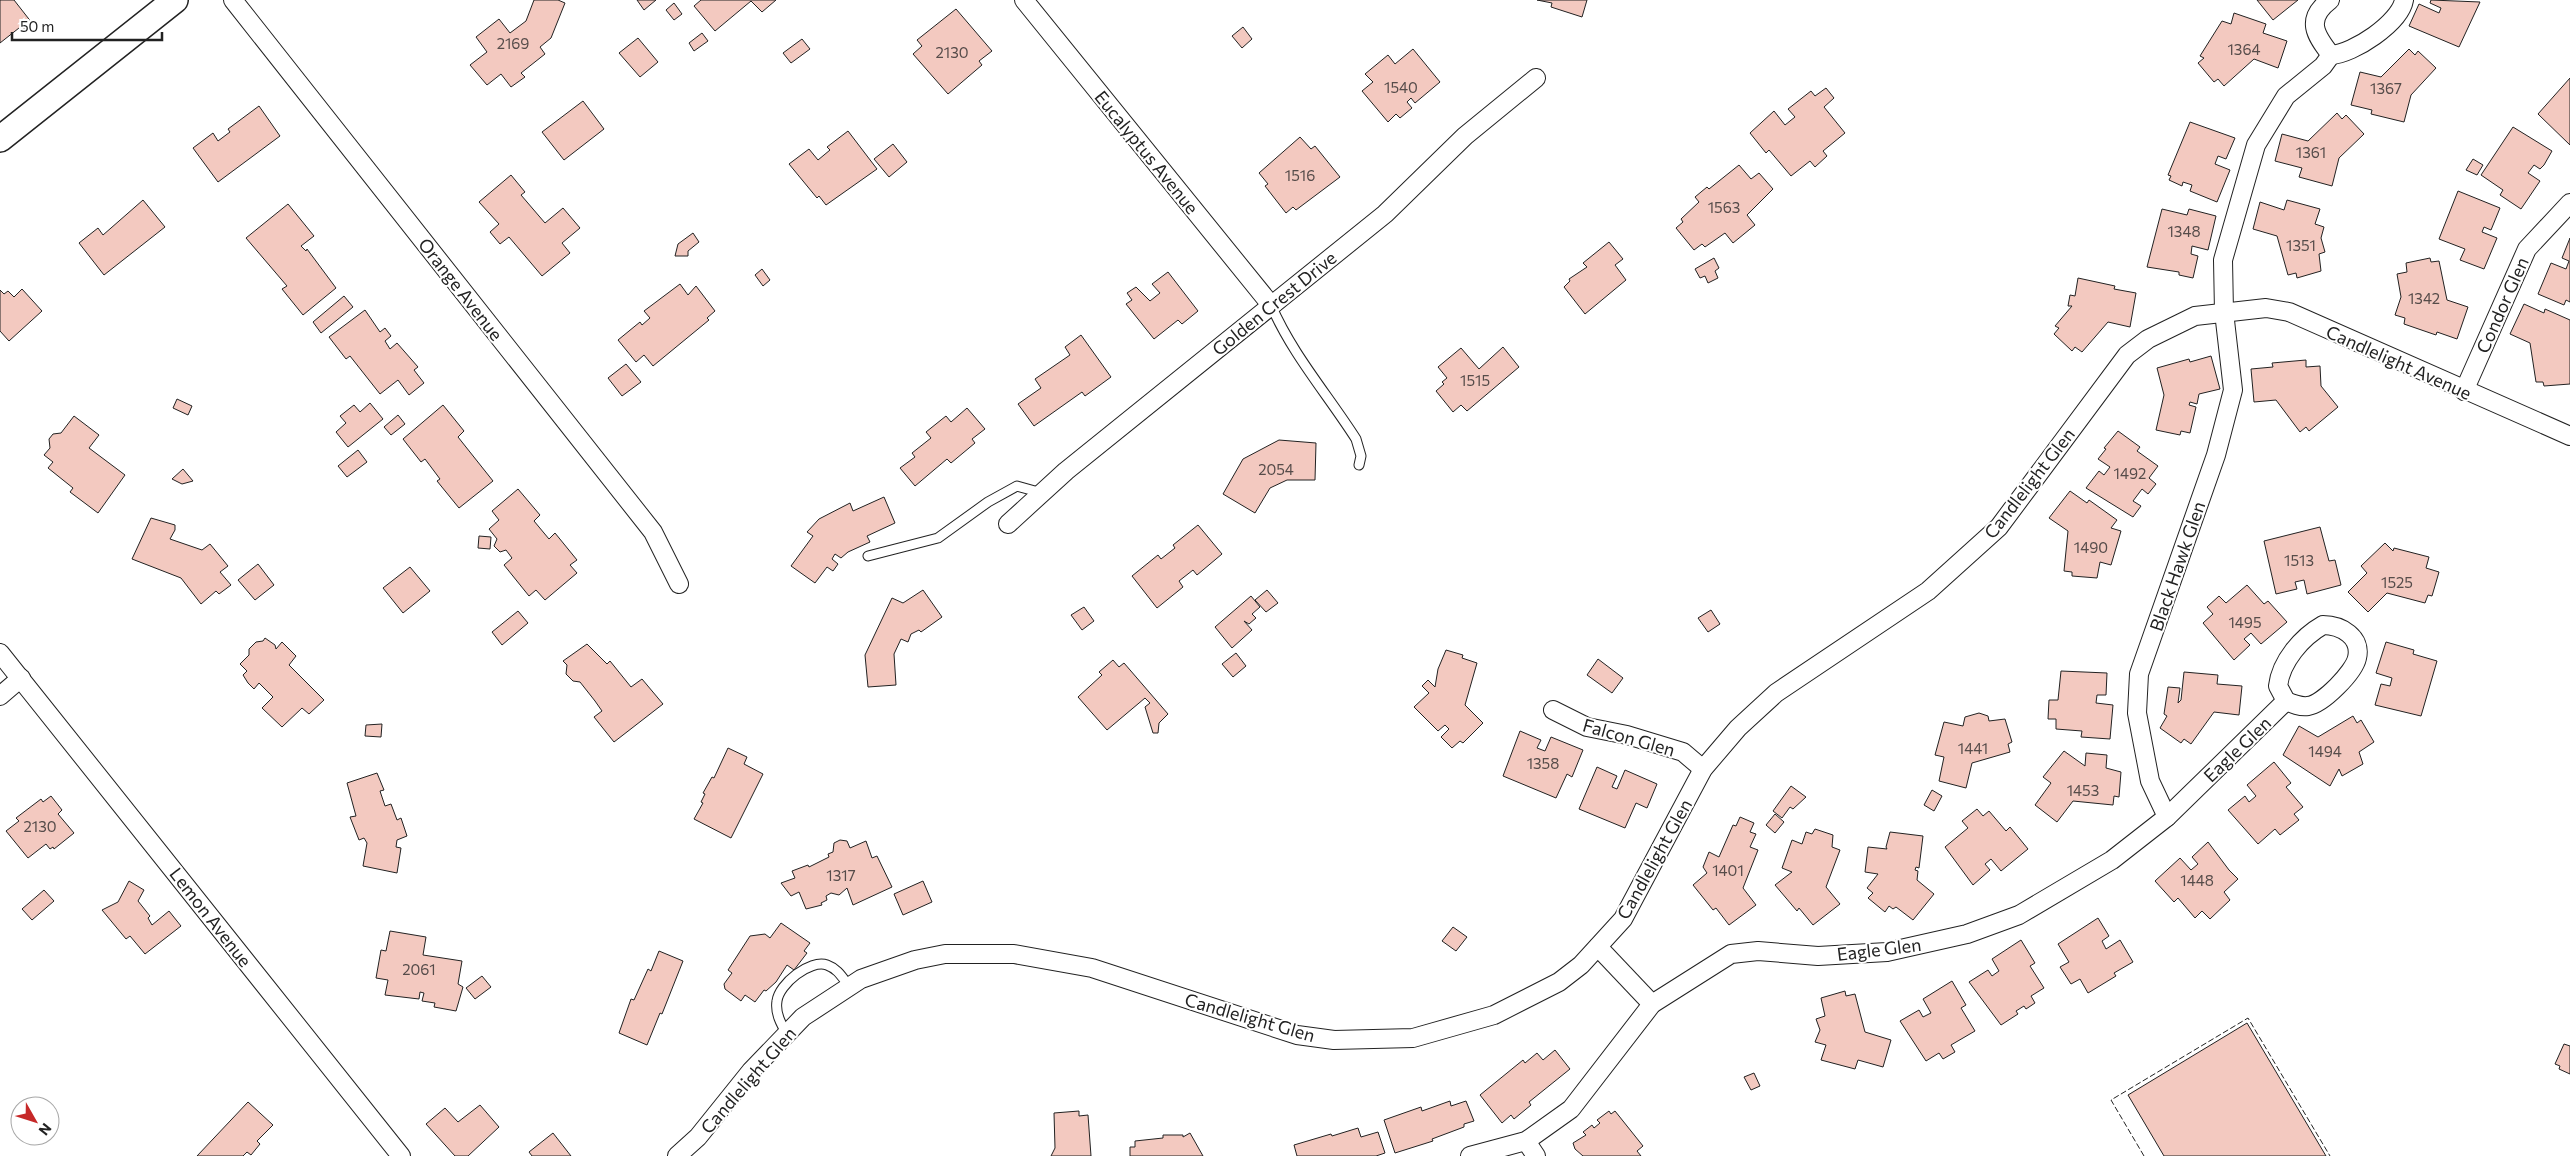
<svg xmlns="http://www.w3.org/2000/svg" width="2570" height="1156" viewBox="0 0 2570 1156" font-family="Commissioner,sans-serif">
<style>
.building{fill:#f3c9c0;stroke:#222}
.lines{fill:none;stroke-linecap:round;stroke-linejoin:round}
.lane-casing{stroke:#222;stroke-width:11}
.street-casing{stroke:#222;stroke-width:20}
.secondary-casing{stroke:#222;stroke-width:28}
.lane{stroke:#fff;stroke-width:9}
.street{stroke:#fff;stroke-width:18}
.secondary{stroke:#fff;stroke-width:25}
.fence{stroke:#222;stroke-width:1;stroke-dasharray:6 2.5;stroke-linecap:butt}
.labels{text-anchor:middle;dominant-baseline:central;stroke-width:4;stroke-linejoin:round;paint-order:stroke}
.number-label{font-size:15px;fill:#564c4a}
.street-label{font-size:18px;fill:#222;stroke:#fff}
</style>
<rect width="100%" height="100%" fill="#fff"/>
<g class="building">
<path d="M0 0H14L32 23 21 31 19 28 0 43Z"/>
<path d="M534 0H558L565 3 551 38 540 47 545 54 521 73 525 77 511 87 501 74 487 85 470 65 487 52 476 37 499 19 510 33 526 21Z"/>
<path d="M637 0H656L644 10Z"/>
<path d="M701 0H776L762 12 751 1 715 31 694 6Z"/>
<path d="M1537 0H1587L1582 17 1551 7 1552 3Z"/>
<path d="M2257 0H2298L2273 20Z"/>
<path d="M2431 0 2480 2 2459 47 2409 26 2419 4 2439 13 2441 8 2430 3Z"/>
<path d="M674 3 682 14 674 20 666 10Z"/>
<path d="M956 9 992 51 979 61 982 65 948 94 913 54 922 46 917 40Z"/>
<path d="M2234 13 2266 24 2263 33 2287 41 2278 68 2254 59 2224 86 2218 79 2214 82 2198 63 2204 58 2200 56 2222 21 2231 24Z"/>
<path d="M1243 27 1252 39 1242 48 1232 36Z"/>
<path d="M702 33 708 41 694 51 689 43Z"/>
<path d="M638 38 658 62 640 77 619 53Z"/>
<path d="M802 39 810 49 791 63 783 53Z"/>
<path d="M1413 49 1440 82 1415 103 1411 98 1407 102 1412 108 1400 118 1396 114 1388 122 1362 91 1373 82 1365 74 1388 55 1395 64Z"/>
<path d="M2409 49 2415 55 2418 51 2436 68 2411 95 2404 122 2371 114 2372 110 2351 105 2360 72 2381 77Z"/>
<path d="M2570 78V145L2538 114Z"/>
<path d="M1826 88 1834 98 1824 107 1845 133 1823 151 1827 156 1815 167 1810 161 1791 176 1769 150 1766 153 1750 133 1774 111 1785 125 1795 117 1788 109 1811 91 1815 96Z"/>
<path d="M583 101 604 129 564 160 542 132Z"/>
<path d="M259 106 280 136 218 182 193 148 213 133 218 141 230 132 228 129Z"/>
<path d="M2337 113 2342 119 2346 115 2364 134 2339 158 2332 186 2299 177 2302 168 2275 161 2282 134 2308 141Z"/>
<path d="M2190 122 2235 138 2226 159 2218 156 2215 164 2230 170 2217 202 2190 191 2192 185 2183 182 2182 186 2169 180 2171 176 2168 175Z"/>
<path d="M2513 127 2552 151 2544 165 2540 169 2534 165 2528 173 2540 181 2521 209 2500 195 2503 190 2481 175Z"/>
<path d="M848 131 877 169 826 205 819 196 817 198 789 164 809 149 818 160 830 150 827 147Z"/>
<path d="M1300 137 1311 149 1315 146 1340 177 1296 210 1293 207 1286 213 1265 186 1268 184 1259 173Z"/>
<path d="M893 144 907 162 889 177 874 159Z"/>
<path d="M2473 159 2483 165 2477 175 2466 170Z"/>
<path d="M1739 165 1751 179 1759 173 1773 189 1747 215 1755 225 1733 243 1725 233 1705 247 1702 244 1694 250 1676 228 1683 222 1681 219 1699 202 1695 197 1707 187 1709 189Z"/>
<path d="M511 175 525 192 521 195 545 223 563 208 580 228 562 243 570 253 542 276 509 237 500 244 490 232 499 224 479 202Z"/>
<path d="M2458 191 2500 208 2491 230 2484 227 2482 232 2497 238 2484 269 2460 260 2465 249 2439 239Z"/>
<path d="M143 200 165 227 104 275 79 243 98 228 103 235Z"/>
<path d="M2287 200 2320 209 2315 224 2324 227 2321 238 2325 252 2319 254 2321 271 2297 278 2296 273 2288 275 2277 236 2253 229 2260 202 2284 210Z"/>
<path d="M288 204 314 236 301 246 306 251 307 249 336 288 303 315 282 289 287 286 246 238Z"/>
<path d="M2162 209 2187 215 2189 209 2216 216 2208 250 2192 246 2191 254 2198 256 2193 278 2179 275V272L2147 267Z"/>
<path d="M693 233 699 242 688 251V256H675L678 244Z"/>
<path d="M2570 238V302L2566 300 2564 305 2538 294 2551 263 2566 269 2569 261 2562 258Z"/>
<path d="M1609 242 1623 259 1615 265 1626 280 1585 314 1564 287 1570 281 1569 279 1587 267 1583 263Z"/>
<path d="M1714 258 1719 268 1715 271 1718 278 1708 283 1705 276 1700 278 1695 269Z"/>
<path d="M2430 258 2431 262 2439 261 2447 300 2468 307 2457 339 2437 332 2436 335 2404 324 2405 318 2395 315 2401 297 2397 274 2407 272 2406 263Z"/>
<path d="M762 269 770 280 763 286 755 275Z"/>
<path d="M1168 272 1198 311 1182 324 1178 320 1154 339 1126 304 1132 300 1127 293 1136 287 1150 301 1160 293 1152 284Z"/>
<path d="M2078 278 2115 286 2114 289 2136 293 2130 327 2108 322 2082 352 2075 347 2072 351 2054 334 2059 328 2055 326 2072 306H2068L2070 295 2075 296Z"/>
<path d="M680 284 688 295 696 286 715 311 707 318 709 320 653 366 644 355 636 362 618 340 640 322 642 325 650 318 644 311Z"/>
<path d="M22 289 42 311 9 341 0 331V290L4 294 8 291 14 297Z"/>
<path d="M344 296 353 307 321 333 313 322Z"/>
<path d="M2524 304 2544 313 2545 309 2570 320V384L2544 386 2543 382H2536L2530 343 2510 334Z"/>
<path d="M365 310 380 332 385 328 391 336 385 341 390 349 397 343 418 367 414 370 424 383 409 395 398 380 380 394 350 356 346 359 329 337Z"/>
<path d="M1081 335 1111 377 1085 396 1082 392 1034 426 1018 404 1041 388 1035 379 1070 355 1065 347Z"/>
<path d="M1503 347 1519 367 1467 411 1461 405 1453 412 1436 391 1444 384 1442 382 1447 378 1438 367 1461 348 1479 369Z"/>
<path d="M2211 356 2220 389 2199 394 2197 404 2190 402 2189 405 2196 407 2190 433 2181 431 2180 435 2156 430 2164 395 2157 368 2189 359 2190 362Z"/>
<path d="M2306 360V367L2320 366 2321 386 2338 407 2309 431 2306 427 2300 432 2276 400 2254 402 2251 369 2273 367 2272 363Z"/>
<path d="M626 364 641 382 622 396 608 378Z"/>
<path d="M177 399 192 406 188 415 173 408Z"/>
<path d="M370 403 383 419 348 447 336 432 346 423 340 416 354 405 360 412Z"/>
<path d="M443 405 464 431 458 437 493 481 459 508 437 481 440 479 425 459 421 462 403 439Z"/>
<path d="M967 408 985 429 972 439 975 443 951 463 947 459 915 486 900 468 915 457 912 453 931 438 926 432 946 416 951 422Z"/>
<path d="M398 415 405 424 391 435 384 427Z"/>
<path d="M74 416 99 435 89 448 125 475 98 513 70 492 73 488 48 468 53 462 44 455 50 448 49 439 53 434 61 433Z"/>
<path d="M2118 431 2140 447 2137 451 2158 466 2149 478 2156 484 2148 494 2142 489 2133 501 2141 506 2133 517 2086 488 2099 471 2104 475 2110 467 2098 459 2106 449 2104 448Z"/>
<path d="M1279 440 1316 443 1315 480H1287L1270 488 1255 513 1223 494 1243 459Z"/>
<path d="M358 450 367 462 347 477 338 466Z"/>
<path d="M183 469 193 481 182 484 172 479Z"/>
<path d="M518 489 540 515 534 521 549 539 555 533 577 560 570 565 577 573 545 600 536 590 529 596 504 565 512 558 506 550 500 552 494 546 497 539 489 529 499 520 492 511Z"/>
<path d="M2070 491 2087 503 2089 500 2117 520 2111 528 2121 531 2111 565 2100 562 2097 578 2072 576V572L2064 571 2068 531 2049 518Z"/>
<path d="M884 497 895 523 867 536 870 542 848 552 841 558 835 554 832 559 838 564 833 571 827 567 815 583 791 566 813 536 807 532 819 519 850 503 853 511Z"/>
<path d="M151 518 175 525V530L170 539 202 550 210 544 228 566 220 572 231 585 219 594 216 591 201 604 181 578 132 559Z"/>
<path d="M1198 525 1222 554 1197 575 1193 570 1179 581 1183 587 1157 608 1132 576 1158 555 1161 559 1175 548 1173 545Z"/>
<path d="M2320 527 2329 561 2335 560 2341 585 2307 594 2304 580 2295 582 2297 589 2276 594 2264 541Z"/>
<path d="M479 536 491 537 490 549 478 548Z"/>
<path d="M2385 543 2393 551 2394 548 2429 557 2426 568 2439 572 2432 596 2428 595 2425 603 2387 593 2368 612 2348 592 2367 573 2361 566Z"/>
<path d="M258 564 274 585 255 600 238 580Z"/>
<path d="M410 567 430 591 403 613 383 588Z"/>
<path d="M2247 585 2264 604 2268 601 2287 622 2261 644 2251 633 2244 639 2250 645 2234 660 2203 623 2213 614 2207 607 2219 596 2226 603Z"/>
<path d="M923 590 942 617 921 632 919 630 911 634 908 642 901 639 894 654 896 685 868 687 865 655 892 598 903 603Z"/>
<path d="M1267 590 1278 603 1266 612 1255 600Z"/>
<path d="M1251 596 1260 607 1252 614 1256 618 1249 624 1244 621 1252 630 1232 648 1215 627Z"/>
<path d="M1084 607 1094 621 1082 630 1071 615Z"/>
<path d="M1711 610 1720 624 1708 632 1698 618Z"/>
<path d="M518 611 528 623 502 645 492 632Z"/>
<path d="M265 638 275 645 276 649 282 642 296 656 289 665 324 700 309 714 302 708 282 727 262 708 273 697 259 683 254 689 248 683 243 675 247 671 240 664 249 655V649L256 642 263 641Z"/>
<path d="M2386 642 2414 650 2413 654 2437 661 2421 716 2375 705 2381 684 2390 686 2392 678 2376 673Z"/>
<path d="M587 644 607 664 610 661 631 687 642 679 663 704 614 742 594 717 602 711 595 701 580 682 573 681 566 674 567 665 563 661Z"/>
<path d="M1446 650 1463 655 1462 658 1477 663 1465 705 1483 723 1463 743 1460 741 1452 748 1441 737 1449 729 1445 725 1438 731 1414 707 1429 693 1422 686 1428 680 1435 687 1438 669Z"/>
<path d="M1236 653 1246 666 1233 677 1222 664Z"/>
<path d="M1598 659 1623 678 1612 693 1587 675Z"/>
<path d="M1113 660 1119 667 1124 663 1168 714 1159 723 1158 733H1153L1145 707 1150 703 1145 698 1107 730 1078 697 1102 675 1099 672Z"/>
<path d="M2061 671 2107 673 2106 695H2097L2096 703 2113 705 2110 739 2081 737 2082 731 2056 729V719H2048L2049 700H2058Z"/>
<path d="M2184 672 2218 675 2217 684 2242 686 2239 715 2214 712 2191 744 2184 739 2181 743 2160 728 2167 716 2164 714 2168 687 2180 688 2178 703 2181 700Z"/>
<path d="M1979 713 1988 716 1989 721 2005 719 2012 742 2008 744 2010 752 1972 763 1966 788 1939 781 1944 757 1935 755 1944 722 1963 726 1965 717Z"/>
<path d="M2353 716 2357 723 2361 720 2374 742 2359 752 2363 764 2342 776 2339 769 2330 786 2283 755 2299 726 2318 737Z"/>
<path d="M382 724 381 737 365 736 366 725Z"/>
<path d="M1520 731 1541 740 1537 748 1545 751 1551 737 1583 750 1572 777 1567 774 1556 798 1503 776Z"/>
<path d="M728 748 747 757 744 764 763 774 731 838 694 819 703 803 701 802 705 794 703 793 712 777 714 778Z"/>
<path d="M2064 751 2085 766 2086 753 2107 755 2106 768 2121 772 2119 797 2114 796 2113 805 2073 801 2057 822 2035 805 2051 783 2043 777Z"/>
<path d="M2274 762 2291 783 2286 787 2303 807 2294 814 2299 820 2280 835 2275 829 2258 844 2228 810 2245 796 2249 802 2256 796 2247 785Z"/>
<path d="M1597 767 1617 776 1612 787 1617 789 1625 770 1657 784 1647 808 1636 803 1625 828 1579 809Z"/>
<path d="M377 773 384 790 380 791 385 806 391 804 397 820 401 818 407 836 397 840 396 847 401 848 397 873 363 866 367 843 364 838 359 840 350 817 356 816 347 783Z"/>
<path d="M1791 786 1806 797 1793 809 1790 807 1782 818 1773 811Z"/>
<path d="M1932 790 1942 796 1934 811 1924 805Z"/>
<path d="M51 796 62 810 58 814 74 833 54 849 53 847 50 849 46 844 28 858 6 831 19 821 16 818 41 799 43 802Z"/>
<path d="M1977 809 1983 816 1989 811 2006 831 2010 827 2028 849 2001 871 1991 859 1985 864 1990 870 1973 885 1945 847 1968 828 1962 821Z"/>
<path d="M1775 814 1784 822 1775 833 1766 825Z"/>
<path d="M1740 817 1754 823 1750 832 1756 834 1750 847 1758 850 1743 888 1756 905 1729 925 1716 908 1713 910 1693 885 1707 873 1703 867 1709 852 1719 857 1733 825 1736 826Z"/>
<path d="M1815 829 1833 835 1832 847 1840 850 1826 887 1840 904 1813 925 1799 908 1797 911 1775 885 1792 872 1782 868 1792 840 1802 844 1806 832 1812 834Z"/>
<path d="M1890 832 1923 836 1919 868 1916 867 1915 870 1918 871 1917 880 1934 894 1913 920 1896 907 1893 909 1889 906 1885 912 1868 898 1873 893 1867 888 1878 874 1865 872 1868 847 1887 849 1886 847Z"/>
<path d="M840 840 847 841 850 848 866 841 872 858 877 856 892 887 853 905 847 888 839 895 831 893 826 896 827 900 821 903 822 905 806 909 799 892 791 896 781 883 795 878 792 871 808 865 809 867 829 857 828 854 833 852 834 843Z"/>
<path d="M2208 842 2229 870 2238 879 2224 892 2230 900 2210 919 2202 911 2195 918 2178 898 2174 902 2155 881 2180 858 2191 870 2198 864 2192 857Z"/>
<path d="M129 881 144 890 138 901 150 916 148 918 152 925 169 911 181 926 145 954 130 936 126 939 102 910 118 902Z"/>
<path d="M923 881 932 902 903 915 894 894Z"/>
<path d="M44 890 54 901 32 920 22 909Z"/>
<path d="M2098 918 2109 936 2102 941 2106 949 2120 940 2133 962 2114 973 2116 976 2088 993 2080 979 2071 984 2060 967 2069 962 2058 944Z"/>
<path d="M781 923 810 943 804 951 807 953 794 970 787 965 776 982 766 991 764 990 755 1002 745 995 741 1001 725 989 724 984 732 973 728 970 750 936 765 934 770 938Z"/>
<path d="M1453 927 1467 937 1456 951 1442 941Z"/>
<path d="M390 931 426 937 423 955 462 961 458 984 463 987 456 1011 434 1007 435 1003 422 1001 424 993 420 992 419 999 385 995 388 980 376 978 381 950 386 951Z"/>
<path d="M2021 940 2035 963 2030 966 2044 988 2031 996 2035 1003 2026 1009 2024 1006 2016 1011 2018 1014 2001 1025 1969 982 1988 970 1992 976 1999 971 1992 959Z"/>
<path d="M659 951 683 961 662 1014 660 1013 647 1045 619 1033 631 999 634 1000 648 969 651 971Z"/>
<path d="M482 976 491 987 475 999 466 988Z"/>
<path d="M1952 981 1966 1005 1961 1008 1975 1031 1951 1045 1955 1052 1943 1059 1939 1053 1926 1061 1900 1021 1919 1010 1923 1017 1931 1013 1923 999Z"/>
<path d="M1845 991 1846 996 1855 994 1865 1032 1891 1040 1883 1067 1858 1060 1855 1069 1821 1060 1826 1045 1815 1042 1820 1030 1816 1019 1825 1016 1821 998Z"/>
<path d="M2247 1023 2326 1156H2164L2128 1095Z"/>
<path d="M2564 1044 2570 1046V1074L2559 1069 2560 1066 2555 1064Z"/>
<path d="M1555 1050 1570 1069 1529 1102 1531 1105 1514 1119 1511 1115 1502 1123 1480 1095 1523 1060 1525 1063 1537 1053 1543 1060Z"/>
<path d="M1754 1073 1760 1086 1751 1090 1744 1077Z"/>
<path d="M1450 1101 1451 1106 1466 1101 1474 1121 1464 1124V1127L1432 1139 1433 1141 1395 1153 1384 1120 1421 1107 1422 1111Z"/>
<path d="M248 1102 273 1125 257 1141 260 1144 251 1155 247 1152 243 1156H197Z"/>
<path d="M480 1105 499 1127 468 1156H455L426 1124 445 1108 458 1122Z"/>
<path d="M1079 1111V1116L1088 1115 1091 1156H1051L1055 1148 1054 1113Z"/>
<path d="M1609 1111 1611 1114 1615 1111 1643 1146 1637 1151 1641 1156H1583L1575 1149 1573 1143 1586 1135 1583 1132 1592 1125 1594 1128 1600 1123 1597 1120Z"/>
<path d="M1358 1128 1361 1137 1378 1132 1385 1153 1376 1156H1297L1294 1145 1331 1134 1332 1136Z"/>
<path d="M553 1133 571 1156H532L529 1152Z"/>
<path d="M1190 1133 1203 1156H1130V1147H1135V1141L1163 1138V1135H1183V1137Z"/>
</g>
<g class="lines">
<g class="lane-casing">
<g id="lane">
<path d="M1271 305C1292 354 1328 395 1356 439L1361 456 1359 465"/>
<path d="M868 556 938 538 988 502 1017 486 1042 493"/>
<path d="M787 1034C781 1024 775 1013 777 1001 779 984 810 959 827 965 838 969 842 977 849 986"/>
</g>
</g>
<g class="street-casing">
<g id="street">
<path d="M233 0 653 532 679 584"/>
<path d="M1024 0 1271 305"/>
<path d="M2330 0C2305 19 2315 35 2331 55"/>
<path d="M2331 55C2353 54 2400 23 2404 0"/>
<path d="M2464 391 2527 249 2570 203"/>
<path d="M1008 524 1066 471 1385 214 1465 136 1536 78"/>
<path d="M2323 625C2341 625 2362 637 2357 658 2354 672 2323 704 2308 706 2300 707 2293 704 2286 701L2278 686C2281 661 2302 637 2323 625Z"/>
<path d="M0 653 401 1156"/>
<path d="M0 696 21 678"/>
<path d="M1553 710 1587 727 1627 735 1683 752 1703 769"/>
<path d="M2167 817 2150 781 2137 713 2139 674 2216 455 2233 390 2224 312 2223 260 2256 145 2286 96 2323 66 2331 55"/>
<path d="M1598 947 1652 1004"/>
<path d="M1526 1141 1536 1156"/>
<path d="M677 1156 698 1137 751 1071 803 1017 861 979 915 960 945 954H1014L1092 968 1297 1035 1334 1040 1413 1038 1494 1015 1559 982 1581 965 1623 919 1703 769 1738 728 1776 693 1928 591 1999 527 2127 355 2148 339 2195 316 2266 308 2289 312 2570 436"/>
<path d="M1470 1156 1526 1141 1571 1109 1652 1004 1731 954 1758 951 1818 956 1887 952 1967 934 2019 915 2112 860 2167 817 2286 701"/>
</g>
</g>
<g class="secondary-casing">
<path id="secondary" d="M0 139 175 0"/>
</g>
<use href="#lane" class="lane"/>
<use href="#street" class="street"/>
<use href="#secondary" class="secondary"/>
<path class="fence" d="M2144 1156 2111 1100 2248 1018 2330 1156"/>
</g>
<g class="labels">
<g class="number-label">
<text x="513" y="43">2169</text>
<text x="2244" y="49">1364</text>
<text x="952" y="52">2130</text>
<text x="1401" y="87">1540</text>
<text x="2386" y="88">1367</text>
<text x="2311" y="152">1361</text>
<text x="1300" y="175">1516</text>
<text x="1724" y="207">1563</text>
<text x="2184" y="231">1348</text>
<text x="2301" y="245">1351</text>
<text x="2424" y="298">1342</text>
<text x="1475" y="380">1515</text>
<text x="1276" y="469">2054</text>
<text x="2130" y="473">1492</text>
<text x="2091" y="547">1490</text>
<text x="2299" y="560">1513</text>
<text x="2397" y="582">1525</text>
<text x="2245" y="622">1495</text>
<text x="1973" y="748">1441</text>
<text x="2325" y="751">1494</text>
<text x="1543" y="763">1358</text>
<text x="2083" y="790">1453</text>
<text x="40" y="826">2130</text>
<text x="1728" y="870">1401</text>
<text x="841" y="875">1317</text>
<text x="2197" y="880">1448</text>
<text x="419" y="969">2061</text>
</g>
<g class="street-label">
<text transform="translate(1147 152) rotate(51)">Eucalyptus Avenue</text>
<text transform="translate(461 289) rotate(52)">Orange Avenue</text>
<text transform="translate(1274 303) rotate(-39)">Golden Crest Drive</text>
<text transform="translate(2502 305) rotate(-66)">Condor Glen</text>
<text transform="translate(2399 362) rotate(24)">Candlelight Avenue</text>
<text transform="translate(2029 483) rotate(-52)">Candlelight Glen</text>
<text transform="translate(2177 566) rotate(-71)">Black Hawk Glen</text>
<text transform="translate(1629 737) rotate(16)">Falcon Glen</text>
<text transform="translate(2237 749) rotate(-44)">Eagle Glen</text>
<text transform="translate(1654 859) rotate(-61)">Candlelight Glen</text>
<text transform="translate(211 917) rotate(52)">Lemon Avenue</text>
<text transform="translate(1879 949) rotate(-7)">Eagle Glen</text>
<text transform="translate(1250 1017) rotate(16)">Candlelight Glen</text>
<text transform="translate(748 1080) rotate(-49)">Candlelight Glen</text>
</g>
</g>
<g transform="translate(35 1121) rotate(129)"><circle r="24" fill="#ffffff" stroke="#a7a7a7"/>
<path d="M0-4L9 19L0 12L-9 19Z" fill="#c62828"/>
<text y="-8" font-size="14" font-weight="bold" text-anchor="middle" fill="#222222">N</text>
</g>
<path d="M12 32v8h150v-8" fill="none" stroke="#222222" stroke-width="2.5"/>
<text x="20" y="32" font-size="15" fill="#222222" stroke="#ffffff" stroke-width="4" paint-order="stroke">50 m</text>
</svg>
